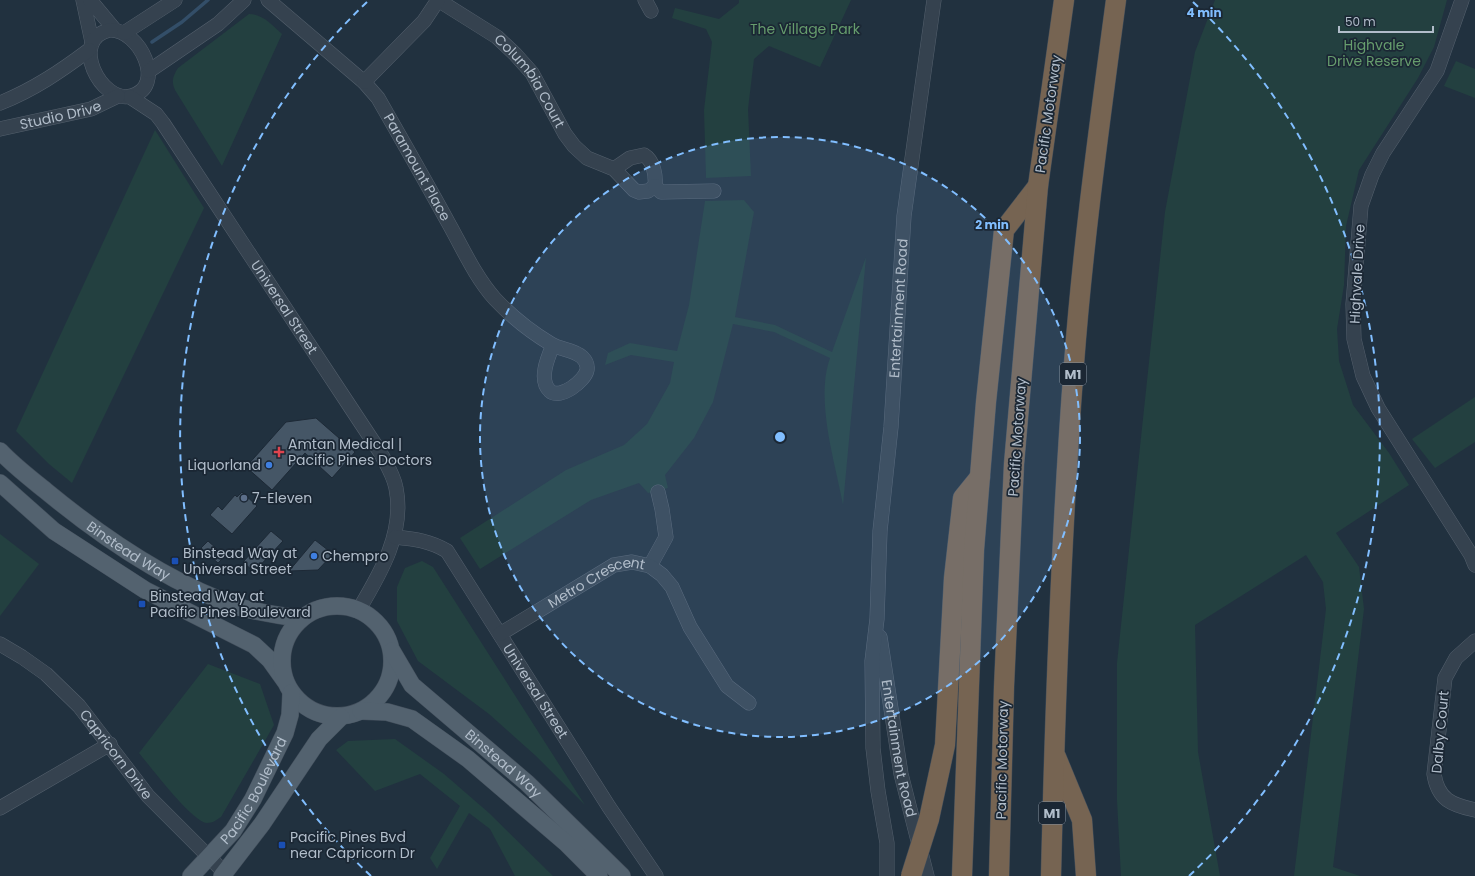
<svg xmlns="http://www.w3.org/2000/svg" width="1475" height="876" viewBox="0 0 1475 876" font-family="Poppins,sans-serif">
<style>
.green{fill:#234040}
.lines{fill:none;stroke-linecap:round;stroke-linejoin:round}
.stream{stroke:#334e68;stroke-width:3.5}
.building{fill:#455666;stroke:#1d2936}
.minor-casing{stroke:#54606d;stroke-width:15}
.major-casing{stroke:#424e5b;stroke-width:18}
.highway-casing{stroke:#414d5a;stroke-width:21}
.minor{stroke:#35424f;stroke-width:14}
.major{stroke:#53626f;stroke-width:17}
.highway{stroke:#766452;stroke-width:20}
.highway-bridge-casing{stroke:#414d5a;stroke-width:21;stroke-linecap:butt}
.highway-bridge{stroke:#766452;stroke-width:20}
.ring{fill:none;stroke:#81beff;stroke-width:2;stroke-dasharray:7 5}
.health-dot{fill:#e0444e;stroke:#1b2734;stroke-width:1.5}
.shop-dot{fill:#3f7fe0;stroke:#1b2734;stroke-width:1.5}
.service-dot{fill:#5c6f8a;stroke:#1b2734;stroke-width:1.5}
.transit-dot{fill:#1a4fb4;stroke:#1b2734;stroke-width:1.5}
.labels{text-anchor:middle;dominant-baseline:central;stroke-width:3.5;stroke-linejoin:round;paint-order:stroke}
.shield{fill:#1b2734;stroke:#84909d;stroke-width:1}
.shield-label{font-size:13px;font-weight:bold;fill:#b1bdca}
.park-label{font-size:14px;fill:#669d6d;stroke:#1b2734}
.street-label{font-size:14px;fill:#b1bdca;stroke:#1b2734}
.poi-label{font-size:14px;fill:#b1bdca;stroke:#1b2734;text-anchor:start}
.centre{fill:#81beff;stroke:#1b2734;stroke-width:2}
.ring-label{font-size:12px;text-anchor:middle;font-weight:bold;fill:#81beff;stroke:#1b2734;stroke-width:3.5;stroke-linejoin:round;paint-order:stroke}
</style>
<rect width="100%" height="100%" fill="#21313f"/>
<g class="green">
<path d="M739 0H851L820 67 769 46 754 59 748 109 751 176 706 178 704 110 712 42 706 29 672 18 675 8 719 19 739 3Z"/>
<path d="M1215 0H1447L1434 47 1418 78 1359 170 1346 226 1344 285 1337 329 1339 361 1353 405 1389 453 1409 485 1336 533 1359 567 1364 609 1333 867 1360 876H1294L1326 609 1323 582 1306 555 1195 625 1198 752 1220 876H1121L1117 800V663L1165 212 1195 52Z"/>
<path d="M249 14C263 14 272 25 282 34L222 166 175 90C171 81 173 76 178 68Z"/>
<path d="M1456 61 1475 69V98L1444 86Z"/>
<path d="M155 130 204 208 72 483 49 464 16 431Z"/>
<path d="M744 200 754 212 735 317 775 325 832 352 866 257 843 505C835 462 815 400 830 358L774 332 733 324 713 402 694 438 665 475 668 488 648 493 639 483 591 500 480 569 460 538 566 470 624 445 647 424 670 383 674 362 631 355 605 365 608 353 630 343 677 351 689 305 705 201Z"/>
<path d="M1475 397V442L1435 468 1412 439Z"/>
<path d="M0 534 39 564 0 616Z"/>
<path d="M422 561 433 567 585 805 536 756 489 714 418 661 397 621V587L405 568Z"/>
<path d="M208 664 260 684 274 725 221 817C216 820 213 823 207 823 192 822 150 766 139 753Z"/>
<path d="M395 739 444 774 489 813 553 876H515L490 829 469 813 437 869 430 858 460 806 420 774 375 791 336 750 348 741Z"/>
</g>
<g class="lines">
<path class="stream" d="M152 42 182 22 208 0"/>
</g>
<g class="building">
<path d="M316 418 355 452 332 478 305 453 272 490 246 467 286 422Z"/>
<path d="M242 492 257 506 232 534 210 515 218 506 222 510 235 495 237 497Z"/>
<path d="M271 531 283 541 254 572 243 562Z"/>
<path d="M315 540 333 554 318 570 289 571Z"/>
<path d="M208 541 225 556 218 563 201 548Z"/>
</g>
<g class="lines">
<g class="minor-casing">
<g id="minor">
<path d="M83 0 92 42"/>
<path d="M90 0 115 30"/>
<path id="s1" d="M268 0 364 82 378 98C402 140 426 182 449 224 463 249 476 278 495 299 511 316 531 332 551 344 561 350 573 349 582 357 585 360 588 365 587 370 585 381 560 400 550 391 538 380 548 357 553 345"/>
<path id="s2" d="M438 0 497 37 515 54 532 73 565 134 574 146 587 158 614 169 634 190 639 192 648 191 655 186C656 176 654 161 644 155L630 158 614 169"/>
<path d="M645 0 651 11"/>
<path d="M1462 0 1437 71 1383 153 1372 175 1361 206 1353 304 1354 339 1363 376 1378 408 1471 555 1475 565"/>
<path d="M110 30C140 29 167 87 131 96 101 104 68 39 110 30Z"/>
<path d="M124 33 175 0"/>
<path d="M149 71 218 24 244 0"/>
<path d="M364 82 424 21 438 0"/>
<path id="s3" d="M130 97 156 114 163 123 380 452C386 463 394 476 396 488 405 533 380 574 358 611"/>
<path d="M0 103C33 90 61 71 89 50"/>
<path id="s4" d="M0 129 91 109 118 96"/>
<path d="M655 186 661 192 714 191"/>
<path id="s5" d="M395 537C415 539 430 541 447 551L609 807 656 876"/>
<path d="M650 566 666 537 662 509 658 492"/>
<path id="s6" d="M500 634 614 565 632 562 650 566 662 575 672 587 690 627 727 686 749 703"/>
<path id="s7" d="M880 637 901 774 927 876"/>
<path d="M1475 641 1456 658 1445 678 1434 774C1438 800 1452 805 1475 810"/>
<path id="s8" d="M0 644 22 657 46 674 79 706 148 796 225 873"/>
<path d="M0 808 110 744"/>
<path id="s9" d="M887 876V843L878 791 873 748 872 661 877 619 880 531 891 427 904 216 934 0"/>
</g>
</g>
<g class="major-casing">
<g id="major">
<path id="s10" d="M0 451C14 466 30 478 46 491 103 538 168 583 239 607 259 613 281 615 301 619"/>
<path d="M0 483 54 531 145 590 254 645 270 660 285 681"/>
<circle cx="337" cy="661" r="55"/>
<path id="s11" d="M392 651 412 685 527 783 622 876"/>
<path d="M361 711 387 712 412 719 468 759 566 843 599 876"/>
<path id="s12" d="M191 876 233 831 253 799 285 733 290 715 291 693"/>
<path d="M222 876 262 824 319 739 341 717"/>
</g>
</g>
<g class="highway-casing">
<g id="highway">
<path d="M1056 757 1082 820 1086 876"/>
<path d="M929 819 945 745 954 578 963 498 980 477"/>
<path d="M962 876 974 550 986 402 1004 230 1038 186"/>
<path d="M999 876 1004 687 1014 464 1038 186 1064 0"/>
<path d="M1051 876C1055 705 1061 534 1074 364 1083 242 1100 121 1116 0"/>
</g>
</g>
<use href="#minor" class="minor"/>
<use href="#major" class="major"/>
<use href="#highway" class="highway"/>
<g class="highway-bridge-casing">
<path id="highway-bridge" d="M911 876 929 819"/>
</g>
<use href="#highway-bridge" class="highway-bridge"/>
</g>
<circle cx="780" cy="437" r="300" fill="#81beff" fill-opacity=".12"/>
<g class="ring">
<circle cx="780" cy="437" r="300"/>
<path d="M371 876A600 600 0 0 1 367 2M1193 2A600 600 0 0 1 1189 876"/>
</g>
<path class="health-dot" d="M277 446h4v4h4v4h-4v4h-4v-4h-4v-4h4z"/>
<g class="shop-dot">
<circle cx="269" cy="465" r="4"/>
<circle cx="314" cy="556" r="4"/>
</g>
<circle class="service-dot" cx="244" cy="498" r="4"/>
<g class="transit-dot">
<rect x="171" y="557" width="8" height="8" rx="2"/>
<rect x="138" y="600" width="8" height="8" rx="2"/>
<rect x="278" y="841" width="8" height="8" rx="2"/>
</g>
<g class="labels">
<g class="shield">
<rect x="1060" y="363" width="26" height="22" rx="3"/>
<rect x="1039" y="802" width="26" height="22" rx="3"/>
</g>
<g class="shield-label">
<text x="1073" y="374">M1</text>
<text x="1052" y="813">M1</text>
</g>
<g class="park-label">
<text x="805" y="29">The Village Park</text>
<text x="1374" y="45">Highvale<tspan x="1374" dy="16">Drive Reserve</tspan></text>
</g>
<g class="street-label">
<text stroke="none"><textPath href="#s2" startOffset="125">Columbia Court</textPath></text>
<text stroke="none"><textPath href="#s4" startOffset="62">Studio Drive</textPath></text>
<text transform="translate(1048 114) rotate(-82)">Pacific Motorway</text>
<text stroke="none"><textPath href="#s1" startOffset="227">Paramount Place</textPath></text>
<text transform="translate(1357 274) rotate(-87)">Highvale Drive</text>
<text stroke="none"><textPath href="#s3" startOffset="263">Universal Street</textPath></text>
<text stroke="none"><textPath href="#s9" startOffset="570">Entertainment Road</textPath></text>
<text transform="translate(1017 437) rotate(-86)">Pacific Motorway</text>
<text stroke="none"><textPath href="#s10" startOffset="163">Binstead Way</textPath></text>
<text stroke="none"><textPath href="#s6" startOffset="111">Metro Crescent</textPath></text>
<text stroke="none"><textPath href="#s5" startOffset="220">Universal Street</textPath></text>
<text transform="translate(1440 732) rotate(-85)">Dalby Court</text>
<text stroke="none"><textPath href="#s7" startOffset="113">Entertainment Road</textPath></text>
<text stroke="none"><textPath href="#s8" startOffset="162">Capricorn Drive</textPath></text>
<text transform="translate(1002 760) rotate(-89)">Pacific Motorway</text>
<text stroke="none"><textPath href="#s11" startOffset="160">Binstead Way</textPath></text>
<text stroke="none"><textPath href="#s12" startOffset="107">Pacific Boulevard</textPath></text>
</g>
<g class="poi-label">
<text x="288" y="444">Amtan Medical |<tspan x="288" dy="16">Pacific Pines Doctors</tspan></text>
<text x="261" y="465" text-anchor="end">Liquorland</text>
<text x="252" y="498">7-Eleven</text>
<text x="183" y="553">Binstead Way at<tspan x="183" dy="16">Universal Street</tspan></text>
<text x="322" y="556">Chempro</text>
<text x="150" y="596">Binstead Way at<tspan x="150" dy="16">Pacific Pines Boulevard</tspan></text>
<text x="290" y="837">Pacific Pines Bvd<tspan x="290" dy="16">near Capricorn Dr</tspan></text>
</g>
</g>
<circle cx="780" cy="437" r="6" class="centre"/>
<g class="ring-label">
<text x="1204" y="17">4 min</text>
<text x="992" y="229">2 min</text>
</g>
<path d="M1339 26v6h94v-6" fill="none" stroke="#b1bdca" stroke-width="2"/>
<text x="1345" y="26" font-size="12" fill="#b1bdca" stroke="#1b2734" stroke-width="3" paint-order="stroke">50 m</text>
</svg>
